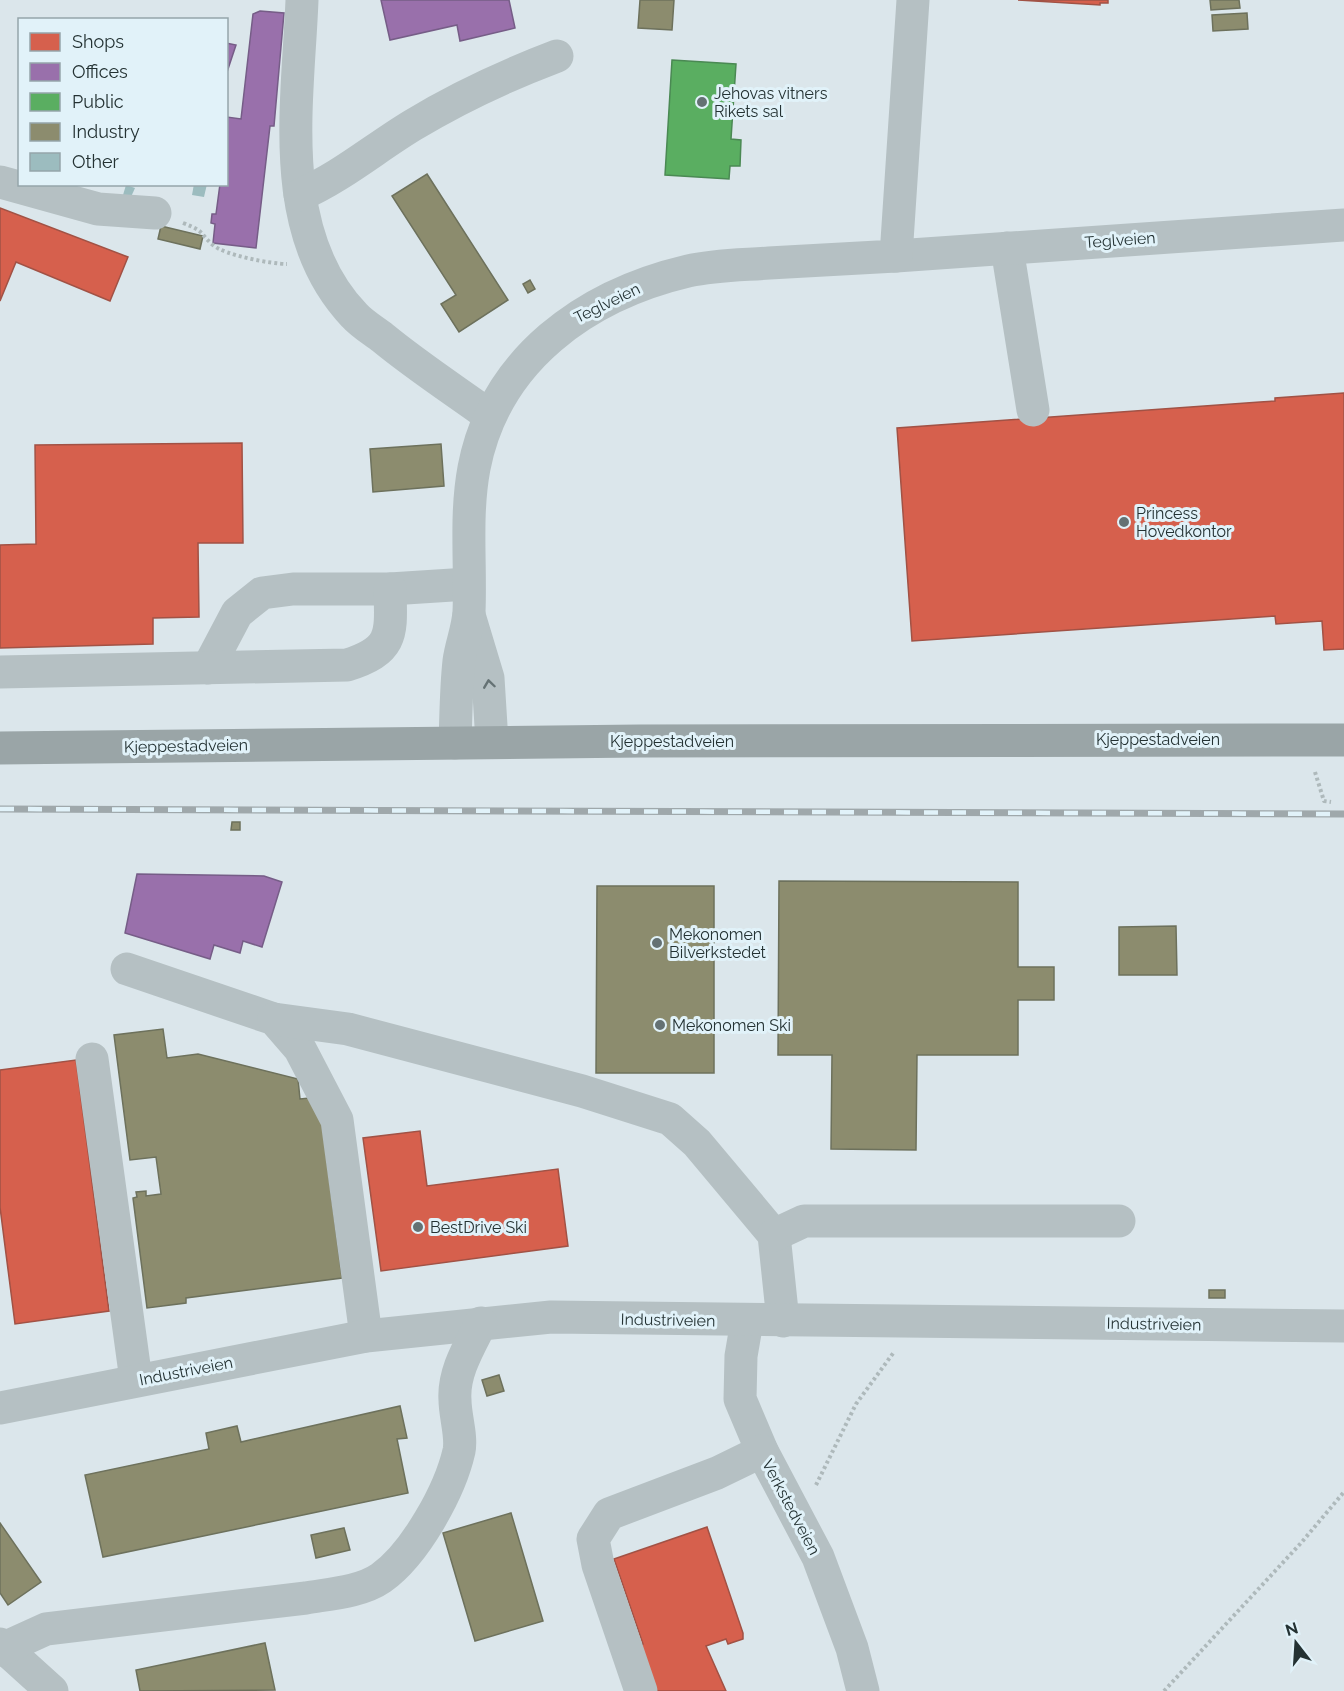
<svg xmlns="http://www.w3.org/2000/svg" width="1344" height="1691" viewBox="0 0 1344 1691" font-family="Raleway,sans-serif">
<style>
.shops{fill:#d6604d;stroke:#a15245;stroke-width:1.5}
.offices{fill:#9970ab;stroke:#765d87;stroke-width:1.5}
.public{fill:#5aae61;stroke:#4a8953;stroke-width:1.5}
.industry{fill:#8c8c6e;stroke:#6d715c;stroke-width:1.5}
.building{fill:#9cbcbf}
.lines{fill:none;stroke-linecap:round;stroke-linejoin:round}
.path{stroke:#aeb9bb;stroke-width:4;stroke-dasharray:3 3;stroke-linecap:butt}
.minor{stroke:#b5c0c3;stroke-width:33}
.major{stroke:#9aa5a7;stroke-width:33}
.rail-casing{stroke:#9fa8ab;stroke-width:7}
.rail{stroke:#e1f2f9;stroke-width:4.5;stroke-dasharray:14;stroke-linecap:butt}
.oneway{stroke:#657274}
.poi-dot{fill:#647173;stroke:#e1f2f9;stroke-width:2}
.labels{text-anchor:middle;dominant-baseline:central;stroke-width:6;stroke-linejoin:round;paint-order:stroke}
.poi-label{font-size:16px;fill:#243233;stroke:#e1f2f9;text-anchor:start}
.street-label{font-size:16px;fill:#243233;stroke:#e1f2f9}
</style>
<rect width="100%" height="100%" fill="#dbe6eb"/>
<g class="shops">
<path d="M1018 0H1108V3H1100V5Z"/>
<path d="M0 208 128 257 110 301 16 262 0 301Z"/>
<path d="M1344 393V649L1324 650 1322 621 1276 624 1275 616 912 641 897 428 1260 402 1275 401V398Z"/>
<path d="M242 443 243 543H198L199 617 153 618V644L0 648V545L36 544 35 445Z"/>
<path d="M76 1060 109 1311 15 1324 0 1207V1070Z"/>
<path d="M420 1131 427 1186 558 1169 568 1246 381 1271 363 1138Z"/>
<path d="M707 1527 743 1633V1639L728 1644 726 1639 706 1646 726 1691H653L638 1646 643 1644 614 1559Z"/>
</g>
<g class="offices">
<path d="M381 0H509L515 28 460 41 457 25 390 40Z"/>
<path d="M260 11 284 13 274 126H270L256 248 213 243 215 224 211 223 212 214H216L220 184H226L227 117 241 119 253 14Z"/>
<path d="M226 43 236 45 226 75Z"/>
<path d="M137 874 264 876 282 882 262 947 243 941 240 953 214 945 210 959 125 933Z"/>
</g>
<path class="public" d="M672 60 736 64 731 139 741 140 740 166H730L729 179 665 175Z"/>
<g class="industry">
<path d="M640 0H674L672 30 638 28Z"/>
<path d="M1210 0H1239L1240 8 1211 10Z"/>
<path d="M1247 13 1248 29 1213 31 1212 15Z"/>
<path d="M427 174 508 300 459 332 441 304 456 295 392 196Z"/>
<path d="M161 226 203 236 200 249 158 239Z"/>
<path d="M530 280 535 289 528 293 523 284Z"/>
<path d="M441 444 444 486 373 492 370 449Z"/>
<path d="M232 822H240V830H231Z"/>
<path d="M779 881 1018 882V967H1054V1000H1018V1055H917L916 1150 831 1149 832 1055H778Z"/>
<path d="M597 886H714V1073H596Z"/>
<path d="M1176 926 1177 975H1119V927Z"/>
<path d="M163 1029 167 1058 198 1054 298 1079 300 1099 319 1097 342 1278 186 1298V1303L147 1308 133 1198 137 1197 136 1192 146 1191V1196L161 1194 156 1157 130 1160 114 1035Z"/>
<rect x="1209" y="1290" width="16" height="8"/>
<path d="M499 1375 504 1391 487 1396 482 1380Z"/>
<path d="M400 1406 407 1438 397 1439 408 1493 103 1557 85 1475 209 1449 206 1433 237 1426 241 1442Z"/>
<path d="M511 1513 543 1621 475 1641 443 1533Z"/>
<path d="M0 1523 41 1582 8 1605 0 1593Z"/>
<path d="M344 1528 350 1550 316 1558 311 1535Z"/>
<path d="M265 1643 275 1690 140 1691 136 1670Z"/>
</g>
<g class="building">
<path d="M194 184H207L204 197 192 195Z"/>
<path d="M126 185 135 188 131 197 123 195Z"/>
</g>
<g class="lines">
<g class="path">
<path d="M183 223C206 232 198 232 213 245 224 255 271 264 287 264"/>
<path d="M1315 772 1324 801 1331 802"/>
<path d="M816 1485 856 1404 894 1352"/>
<path d="M1164 1691 1301 1543 1344 1492"/>
</g>
<g class="minor">
<path d="M302 0C298 103 275 232 354 315 362 324 374 331 383 338 417 366 454 390 490 416"/>
<path d="M0 182 98 209 155 213"/>
<path d="M300 195C341 177 375 148 413 125 459 97 507 75 557 56"/>
<path d="M1007 248 1033 410"/>
<path d="M896 256 1344 225"/>
<path d="M469 615 488 678 492 742"/>
<path d="M208 668 237 613 262 593 293 589H390L468 584"/>
<path d="M0 672 347 665C395 650 391 633 390 589"/>
<path d="M455 743C456 716 456 688 459 661 461 645 468 629 469 612 471 564 465 516 474 468 495 359 586 295 688 271 714 265 742 265 769 263 811 261 853 258 896 256L913 0"/>
<path d="M127 969 274 1019 300 1049 337 1120 366 1336"/>
<path d="M274 1019 348 1029 582 1091 670 1119 697 1143 774 1235 783 1321"/>
<path d="M92 1059 136 1380"/>
<path d="M774 1235 804 1221H1119"/>
<path d="M747 1321 741 1356 740 1399 762 1451 818 1557 852 1648 863 1691"/>
<path d="M0 1408 366 1336 551 1317 1344 1326"/>
<path d="M0 1644 52 1691"/>
<path d="M0 1650 46 1629 306 1598C329 1594 361 1592 381 1578 415 1554 450 1491 459 1451 462 1436 455 1416 455 1400 453 1373 469 1347 481 1323"/>
<path d="M641 1691 598 1565 593 1539 609 1514 717 1473 762 1451"/>
</g>
<path class="major" d="M0 748 640 741 1344 740"/>
<g class="rail-casing">
<path id="rail" d="M0 809 1344 814"/>
</g>
<use href="#rail" class="rail"/>
</g>
<defs><path id="oneway-chevron" d="M-2-3.5L2.5 0L-2 3.5" fill="none" stroke-width="1.6" stroke-linecap="round" stroke-linejoin="round" transform="scale(1.5)"/></defs>
<use class="oneway" href="#oneway-chevron" transform="translate(489 684) rotate(-98)"/>
<g class="poi-dot">
<circle cx="702" cy="102" r="6"/>
<circle cx="1124" cy="522" r="6"/>
<circle cx="657" cy="943" r="6"/>
<circle cx="660" cy="1025" r="6"/>
<circle cx="418" cy="1227" r="6"/>
</g>
<g class="labels">
<g class="poi-label">
<text x="714" y="93">Jehovas vitners<tspan x="714" dy="18">Rikets sal</tspan></text>
<text x="1136" y="513">Princess<tspan x="1136" dy="18">Hovedkontor</tspan></text>
<text x="669" y="934">Mekonomen<tspan x="669" dy="18">Bilverkstedet</tspan></text>
<text x="672" y="1025">Mekonomen Ski</text>
<text x="430" y="1227">BestDrive Ski</text>
</g>
<g class="street-label">
<text transform="translate(1120 240) rotate(-4)">Teglveien</text>
<text transform="translate(607 303) rotate(-26)">Teglveien</text>
<text x="1158" y="739">Kjeppestadveien</text>
<text x="672" y="741">Kjeppestadveien</text>
<text transform="translate(186 746) rotate(-1)">Kjeppestadveien</text>
<text transform="translate(668 1320) rotate(1)">Industriveien</text>
<text transform="translate(1154 1324) rotate(1)">Industriveien</text>
<text transform="translate(186 1371) rotate(-11)">Industriveien</text>
<text transform="translate(791 1507) rotate(62)">Verkstedveien</text>
</g>
</g>
<rect x="18" y="18" width="210" height="168" fill="#e1f2f9" stroke="#95a5aa" stroke-width="1.5"/>
<rect x="30" y="33" width="30" height="18" fill="#d6604d" stroke="#95a5aa" stroke-width="1.5"/>
<text x="72" y="48" font-size="18" fill="#243233">Shops</text>
<rect x="30" y="63" width="30" height="18" fill="#9970ab" stroke="#95a5aa" stroke-width="1.5"/>
<text x="72" y="78" font-size="18" fill="#243233">Offices</text>
<rect x="30" y="93" width="30" height="18" fill="#5aae61" stroke="#95a5aa" stroke-width="1.5"/>
<text x="72" y="108" font-size="18" fill="#243233">Public</text>
<rect x="30" y="123" width="30" height="18" fill="#8c8c6e" stroke="#95a5aa" stroke-width="1.5"/>
<text x="72" y="138" font-size="18" fill="#243233">Industry</text>
<rect x="30" y="153" width="30" height="18" fill="#9cbcbf" stroke="#95a5aa" stroke-width="1.5"/>
<text x="72" y="168" font-size="18" fill="#243233">Other</text>
<g transform="translate(1296 1643) rotate(343)" stroke="#e1f2f9" stroke-width="4.5" paint-order="stroke">
<path d="M0-4.5L10 22L0 15L-10 22Z" fill="#243233"/>
<text y="-9" font-size="16" font-weight="bold" text-anchor="middle" fill="#243233">N</text>
</g>
</svg>
